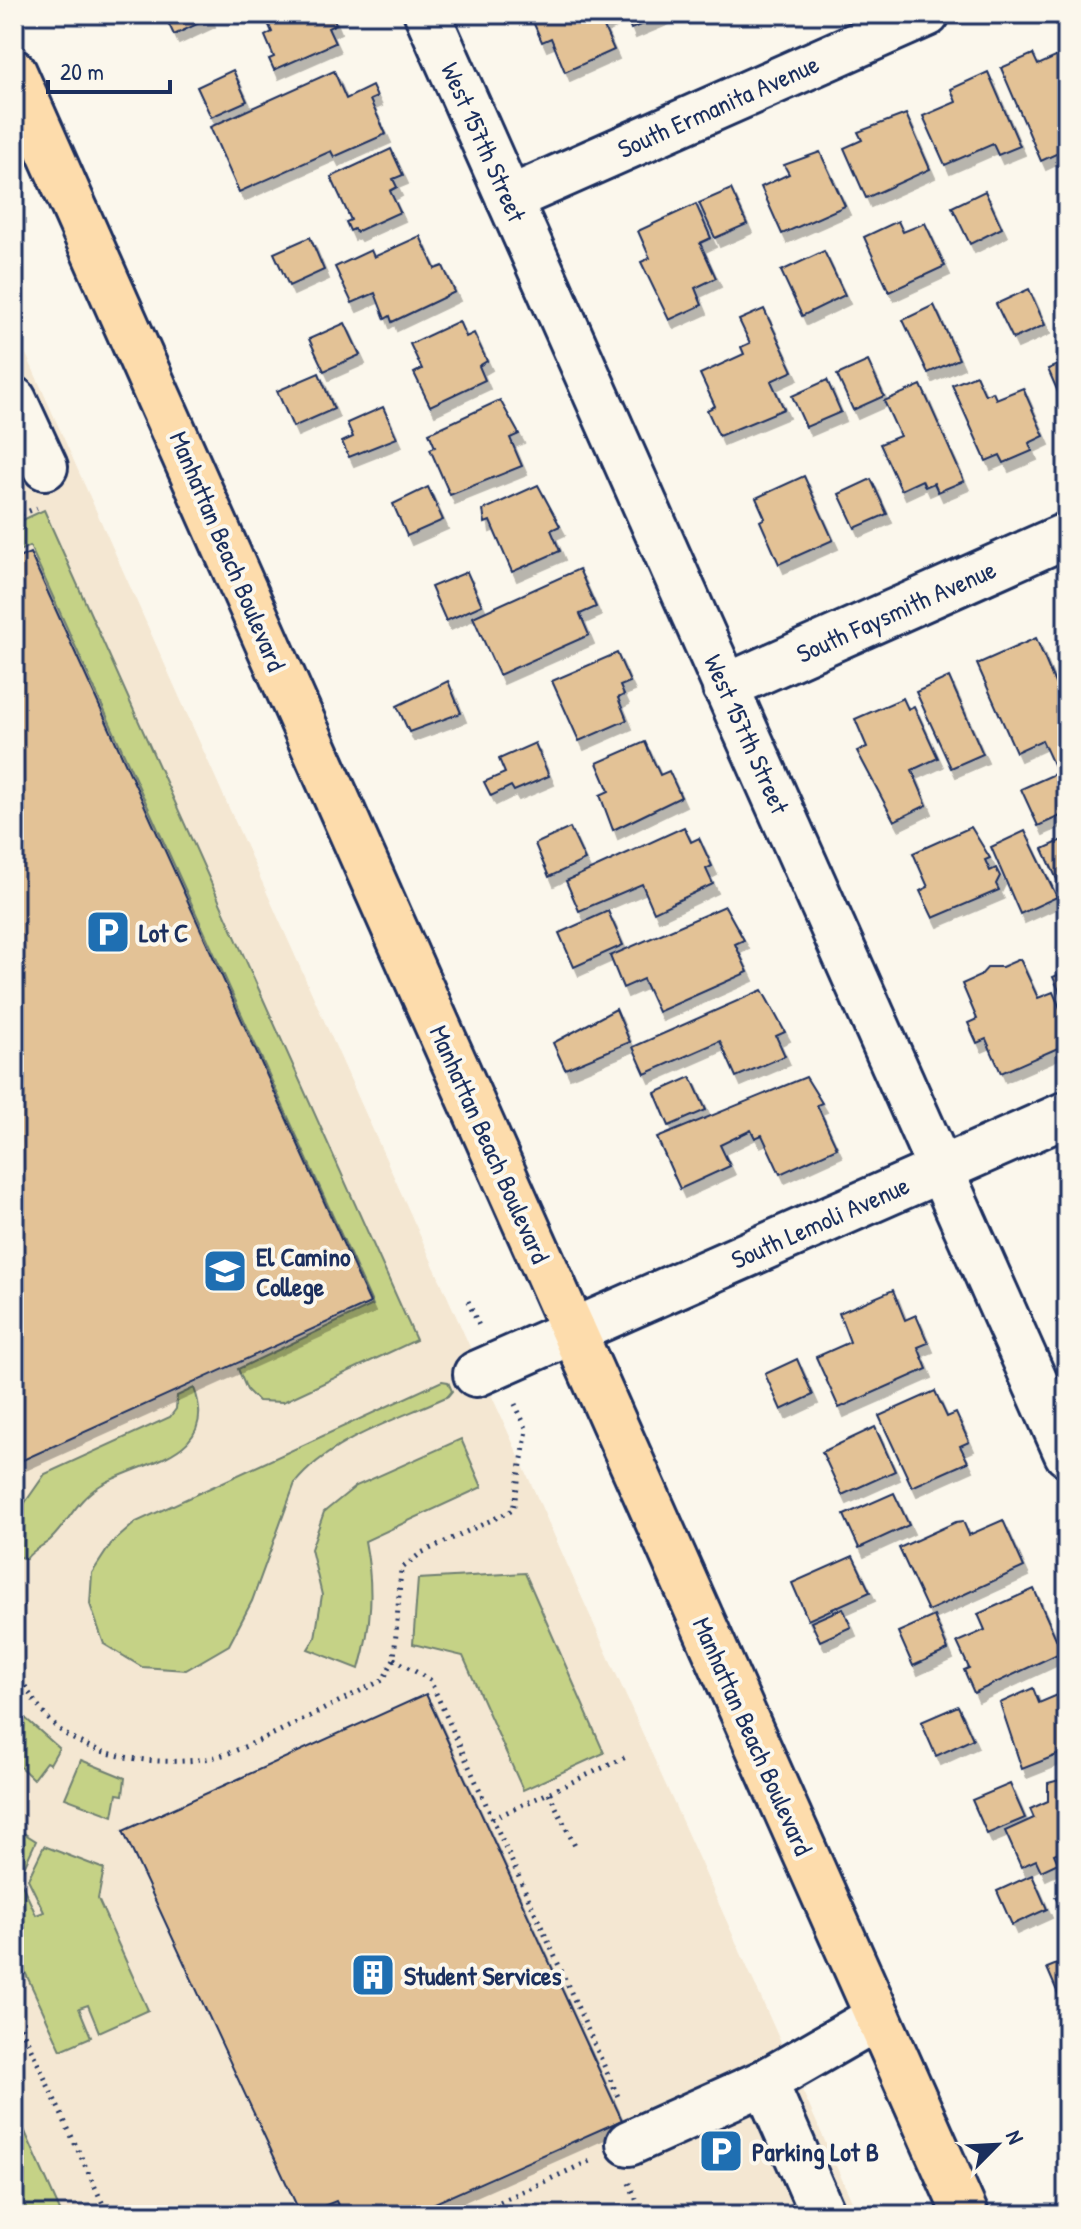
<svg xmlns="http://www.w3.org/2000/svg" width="1081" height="2229" viewBox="0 0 1081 2229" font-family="'Patrick Hand',sans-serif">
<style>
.built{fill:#f4e7d2}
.green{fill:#c5d286;stroke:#708072;stroke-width:2}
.building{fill:#e3c296;stroke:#1b2f5e;stroke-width:2;filter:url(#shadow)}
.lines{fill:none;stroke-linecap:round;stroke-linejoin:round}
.minor-casing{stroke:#1b2f5e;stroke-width:50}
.major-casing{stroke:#1b2f5e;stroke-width:50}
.path{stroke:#1b2f5e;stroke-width:5;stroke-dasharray:2 6;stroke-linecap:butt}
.minor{stroke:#fbf7ec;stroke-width:44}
.major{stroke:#fddcac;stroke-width:44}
.labels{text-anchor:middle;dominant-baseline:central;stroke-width:8;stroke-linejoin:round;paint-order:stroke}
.street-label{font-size:26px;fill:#1b2f5e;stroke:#fbf7ec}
.poi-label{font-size:26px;font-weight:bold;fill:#1b2f5e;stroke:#fbf7ec;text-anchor:start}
</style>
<defs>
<filter id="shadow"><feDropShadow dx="5" dy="9" stdDeviation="0" flood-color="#0004"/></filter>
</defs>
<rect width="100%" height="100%" fill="#fbf7ec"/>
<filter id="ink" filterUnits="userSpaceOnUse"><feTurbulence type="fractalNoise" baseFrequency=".0125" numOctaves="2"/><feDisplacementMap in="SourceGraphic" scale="16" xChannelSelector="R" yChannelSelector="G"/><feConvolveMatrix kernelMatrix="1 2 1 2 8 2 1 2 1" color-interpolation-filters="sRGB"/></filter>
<g filter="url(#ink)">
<path class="built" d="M14 327 858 2215H14Z"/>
<g class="green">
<path d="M44 510 416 1340 283 1402 258 1401 247 1390 238 1369 373 1305 30 546 14 553V524Z"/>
<path d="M442 1381 448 1382 452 1391 448 1396C399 1419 330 1439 295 1483L252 1601 229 1645 186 1670 142 1667 104 1644 90 1604 92 1573 111 1544 136 1522Z"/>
<path d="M194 1388C220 1456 145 1460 101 1485 76 1500 69 1522 50 1540 42 1547 33 1549 26 1559L14 1555 15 1517 45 1474 170 1417 176 1409 177 1396Z"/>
<path d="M461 1439 482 1487 365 1541C374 1587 372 1624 359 1669L308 1649 315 1638 322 1595 311 1549 324 1512 356 1486Z"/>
<path d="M525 1573 604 1753 523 1790 463 1656 413 1644 418 1579Z"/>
<path d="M24 1717 59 1748 50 1764 46 1762 33 1779 14 1761V1725Z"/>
<path d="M81 1760 125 1778 123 1795 117 1794 113 1816 65 1798Z"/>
<path d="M14 1827 36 1841 19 1878 36 1915 44 1912 28 1879 44 1846 104 1869 98 1899 148 2010 99 2032 88 2005 79 2008 91 2037 61 2050 14 1948Z"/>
<path d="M14 2107 62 2215H14Z"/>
</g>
<g class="building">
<path d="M164 14H209L210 18 174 35Z"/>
<path d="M264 14H332L336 24 328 28 335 43 274 70 269 59 274 57 265 36 272 32Z"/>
<path d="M609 14 611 19 602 23 614 50 565 72 551 38 542 42 530 15Z"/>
<path d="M625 14H664V15L631 29Z"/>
<path d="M1067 52V110L1060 113 1064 123 1059 125 1067 149 1041 161 1001 68 1033 54 1038 65Z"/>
<path d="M233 70 247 101 211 117 197 87Z"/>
<path d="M334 71 346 99 372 86 377 97 370 100 386 134 334 157 331 151 239 192 210 127Z"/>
<path d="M988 72 1020 146 998 155 993 144 945 165 923 116 956 102 951 89Z"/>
<path d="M906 114 930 169 866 198 844 148 862 140 858 132Z"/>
<path d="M391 149 403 175 393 179 397 187 390 191 400 212 356 232 354 229 350 231 346 222 351 220 331 177Z"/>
<path d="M820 152 845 206 782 234 761 187 789 174 784 165Z"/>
<path d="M731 189 747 224 715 238 699 203Z"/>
<path d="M985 191 1002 228 970 244 952 207Z"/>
<path d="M696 204 711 238 700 243 716 278 695 288 702 305 669 320 641 262 650 258 638 231Z"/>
<path d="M898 221 903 232 925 223 945 266 889 292 864 237Z"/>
<path d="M420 236 435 269 443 266 455 292 392 322 390 316 385 319 375 293 352 303 335 267 371 250 374 257Z"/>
<path d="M310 237 324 270 289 286 274 253Z"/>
<path d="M824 251 845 295 802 316 781 271Z"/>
<path d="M1029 289 1045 325 1013 339 996 304Z"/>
<path d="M934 305 959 359 928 373 903 320Z"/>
<path d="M764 309 793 371 771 381 784 409 719 436 707 410 715 406 700 374 744 354 741 347 750 343 739 320Z"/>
<path d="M459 321 466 337 474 333 487 361 479 366 485 380 430 406 414 373 422 369 410 344Z"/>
<path d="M345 323 360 355 324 371 309 339Z"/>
<path d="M868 361 884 396 853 410 837 375Z"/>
<path d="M1067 361V413L1048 369Z"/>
<path d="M319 373 334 409 293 427 277 391Z"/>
<path d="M976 375 985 395 993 392 996 399 1023 388 1044 436 1029 443 1032 451 1004 463 1000 455 986 461 952 385Z"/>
<path d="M827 380 841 412 806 427 792 396Z"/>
<path d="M921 385 964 481 938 492 934 483 925 487 922 480 901 490 880 444 900 436 884 401Z"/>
<path d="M500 400 519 434 510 438 522 466 450 495 430 449 435 447 429 433Z"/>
<path d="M383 407 397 438 349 457 342 442 353 437 347 423Z"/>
<path d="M804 476 833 540 779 564 760 521 765 518 756 498Z"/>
<path d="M871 479 887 514 855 528 839 494Z"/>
<path d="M538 485 560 526 551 530 560 551 512 572 490 521 485 523 483 510Z"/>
<path d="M428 487 443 520 407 536 393 504Z"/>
<path d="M30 553 370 1303 14 1464V560Z"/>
<path d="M579 569 596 607 580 614 589 635 499 675 473 617Z"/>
<path d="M467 572 482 605 446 621 431 587Z"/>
<path d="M1036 638 1067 712V813L1038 826 1021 789 1057 773 1042 740 1016 752 977 664Z"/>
<path d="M617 653 630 682 620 686 624 695 618 698 627 720 579 741 552 681Z"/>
<path d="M949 677 983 754 951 768 916 692Z"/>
<path d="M448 681 461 713 409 732 397 706Z"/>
<path d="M903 698 908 709 914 706 938 758 912 770 927 805 894 821 857 751 867 747 855 719Z"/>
<path d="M645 742 660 775 669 771 681 797 613 830 600 795 609 791 597 763Z"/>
<path d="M535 743 549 776 514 791 511 786 491 796 484 782 505 773 499 759Z"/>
<path d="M684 827 691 842 699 838 712 866 706 869 713 884 654 912 642 884 579 911 566 881Z"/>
<path d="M971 827 990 858 985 860 990 871 996 868 1000 876 996 884 999 890 933 918 920 891 928 887 913 853Z"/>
<path d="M570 828 585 860 549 877 535 844Z"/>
<path d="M1025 831 1057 897 1020 914 991 847Z"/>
<path d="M1067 838V882L1060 886 1043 849Z"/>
<path d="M725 906 744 940 735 944 748 972 658 1012 643 979 623 988 610 956Z"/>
<path d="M608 911 623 945 574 967 559 933Z"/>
<path d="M1020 959 1038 998 1053 992 1067 1024V1044L1001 1073 986 1039 977 1043 968 1023 977 1019 962 984 980 976 988 967H1002Z"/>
<path d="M1067 971V1009L1053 977Z"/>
<path d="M762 990 785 1032 776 1036 785 1056 736 1077 720 1041 645 1074 633 1047Z"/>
<path d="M616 1009 630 1042 565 1069 553 1043Z"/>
<path d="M691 1077 706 1110 669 1126 655 1093Z"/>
<path d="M806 1077 822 1103 817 1105 837 1148 780 1174 762 1135 755 1138 751 1130 720 1145 730 1166 680 1189 657 1138Z"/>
<path d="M893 1290 905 1320 916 1315 928 1343 918 1347 927 1369 839 1408 816 1357 850 1342 839 1313Z"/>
<path d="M797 1359 813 1395 781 1410 765 1374Z"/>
<path d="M935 1391 947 1417 956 1413 969 1442 960 1446 968 1462 912 1487 879 1416Z"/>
<path d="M875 1427 895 1471 842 1495 822 1452Z"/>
<path d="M894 1493 909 1525 859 1548 844 1515Z"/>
<path d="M1003 1520 1024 1567 928 1611 899 1548 956 1522 963 1521 969 1535Z"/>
<path d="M853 1556 870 1592 808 1620 792 1583Z"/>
<path d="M1034 1589 1062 1652 974 1693 964 1670 969 1668 957 1642 985 1630 978 1614Z"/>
<path d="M843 1608 851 1627 820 1641 811 1622Z"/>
<path d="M934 1616 948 1650 913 1666 898 1632Z"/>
<path d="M1033 1688 1039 1703 1067 1691V1751L1022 1769 1000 1703Z"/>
<path d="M426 1694 622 2120 408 2215H343L336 2201 301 2215 123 1831Z"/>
<path d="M958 1706 973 1739 936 1756 921 1722Z"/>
<path d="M1067 1778V1848L1054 1854 1058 1863 1041 1871 1036 1860 1021 1867 1005 1831 1034 1818 1030 1809 1048 1801V1783Z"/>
<path d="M1010 1784 1025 1818 987 1834 972 1800Z"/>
<path d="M1032 1875 1047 1909 1012 1925 997 1891Z"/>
<path d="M1067 1892V1917L1055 1897Z"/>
<path d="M1067 1960V2001L1062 2003 1047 1968Z"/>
</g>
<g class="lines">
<g class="minor-casing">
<g id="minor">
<path d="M427 14 1067 1454"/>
<path d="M509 199 927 14"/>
<path d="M14 400 45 467"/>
<path d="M725 687 1067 535"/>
<path d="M476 1374 1067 1114"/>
<path d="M765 2082 823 2215"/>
<path d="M629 2143 765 2082 878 2017"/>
</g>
</g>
<g class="major-casing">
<path id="major" d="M14 72 966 2215"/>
</g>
<g class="path">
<path d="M14 517 37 508"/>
<path d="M468 1301 479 1326"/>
<path d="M394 1659 430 1680 620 2101"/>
<path d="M14 1665C26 1690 42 1717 64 1733 104 1762 183 1769 229 1753 281 1733 332 1704 383 1680L394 1659 401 1569 421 1553 513 1510 527 1430 515 1404"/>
<path d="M14 1701 27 1693"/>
<path d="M549 1793 577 1850"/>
<path d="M492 1819 626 1757"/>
<path d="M14 2012 108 2215"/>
<path d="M629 2183 643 2215"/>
<path d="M471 2215 592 2160"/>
</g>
<use href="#minor" class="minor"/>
<use href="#major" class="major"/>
</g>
</g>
<defs>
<g id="parking-square" transform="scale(2.3)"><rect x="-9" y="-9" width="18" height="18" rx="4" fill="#1f6fb2" stroke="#fbf7ec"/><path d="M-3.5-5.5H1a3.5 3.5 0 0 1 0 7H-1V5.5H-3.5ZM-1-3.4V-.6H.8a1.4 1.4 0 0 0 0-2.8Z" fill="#fff"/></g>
<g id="university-square" transform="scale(2.3)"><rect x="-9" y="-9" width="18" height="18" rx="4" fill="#1f6fb2" stroke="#fbf7ec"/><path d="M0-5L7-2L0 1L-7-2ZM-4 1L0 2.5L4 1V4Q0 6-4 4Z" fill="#fff"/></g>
<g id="building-square" transform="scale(2.3)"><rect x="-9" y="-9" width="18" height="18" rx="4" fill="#1f6fb2" stroke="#fbf7ec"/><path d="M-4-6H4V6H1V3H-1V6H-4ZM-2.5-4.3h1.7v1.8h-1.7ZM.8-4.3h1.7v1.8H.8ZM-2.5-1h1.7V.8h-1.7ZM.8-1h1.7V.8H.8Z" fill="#fff"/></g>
</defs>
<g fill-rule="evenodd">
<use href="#parking-square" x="108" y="932"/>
<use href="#university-square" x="225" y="1271"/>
<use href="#building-square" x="373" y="1975"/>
<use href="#parking-square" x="721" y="2151"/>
</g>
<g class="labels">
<g class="street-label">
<text transform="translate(718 106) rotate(-24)">South Ermanita Avenue</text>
<text transform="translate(484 142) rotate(66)">West 157th Street</text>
<text transform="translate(228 551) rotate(67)">Manhattan Beach Boulevard</text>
<text transform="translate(896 611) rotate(-24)">South Faysmith Avenue</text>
<text transform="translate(747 734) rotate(66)">West 157th Street</text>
<text transform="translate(490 1144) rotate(66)">Manhattan Beach Boulevard</text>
<text transform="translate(820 1222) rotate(-24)">South Lemoli Avenue</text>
<text transform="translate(753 1736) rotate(66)">Manhattan Beach Boulevard</text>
</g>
<g class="poi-label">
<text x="139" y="932">Lot C</text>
<text x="256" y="1256">El Camino<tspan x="256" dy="30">College</tspan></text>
<text x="404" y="1975">Student Services</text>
<text x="752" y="2151">Parking Lot B</text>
</g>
</g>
<rect width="1081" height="2229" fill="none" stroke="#fbf7ec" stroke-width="48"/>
<rect x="24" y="24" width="1033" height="2181" fill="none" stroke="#1b2f5e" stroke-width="3" filter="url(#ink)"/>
<g transform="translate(997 2145) rotate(66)" stroke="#fbf7ec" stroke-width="6" paint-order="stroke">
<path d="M0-6L14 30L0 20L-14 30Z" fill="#1b2f5e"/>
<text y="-12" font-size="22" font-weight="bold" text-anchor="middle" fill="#1b2f5e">N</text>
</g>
<path d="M48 80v12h122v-12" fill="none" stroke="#1b2f5e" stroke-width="4"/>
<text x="60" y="80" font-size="24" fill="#1b2f5e" stroke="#fbf7ec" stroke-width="6" paint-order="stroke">20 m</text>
</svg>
